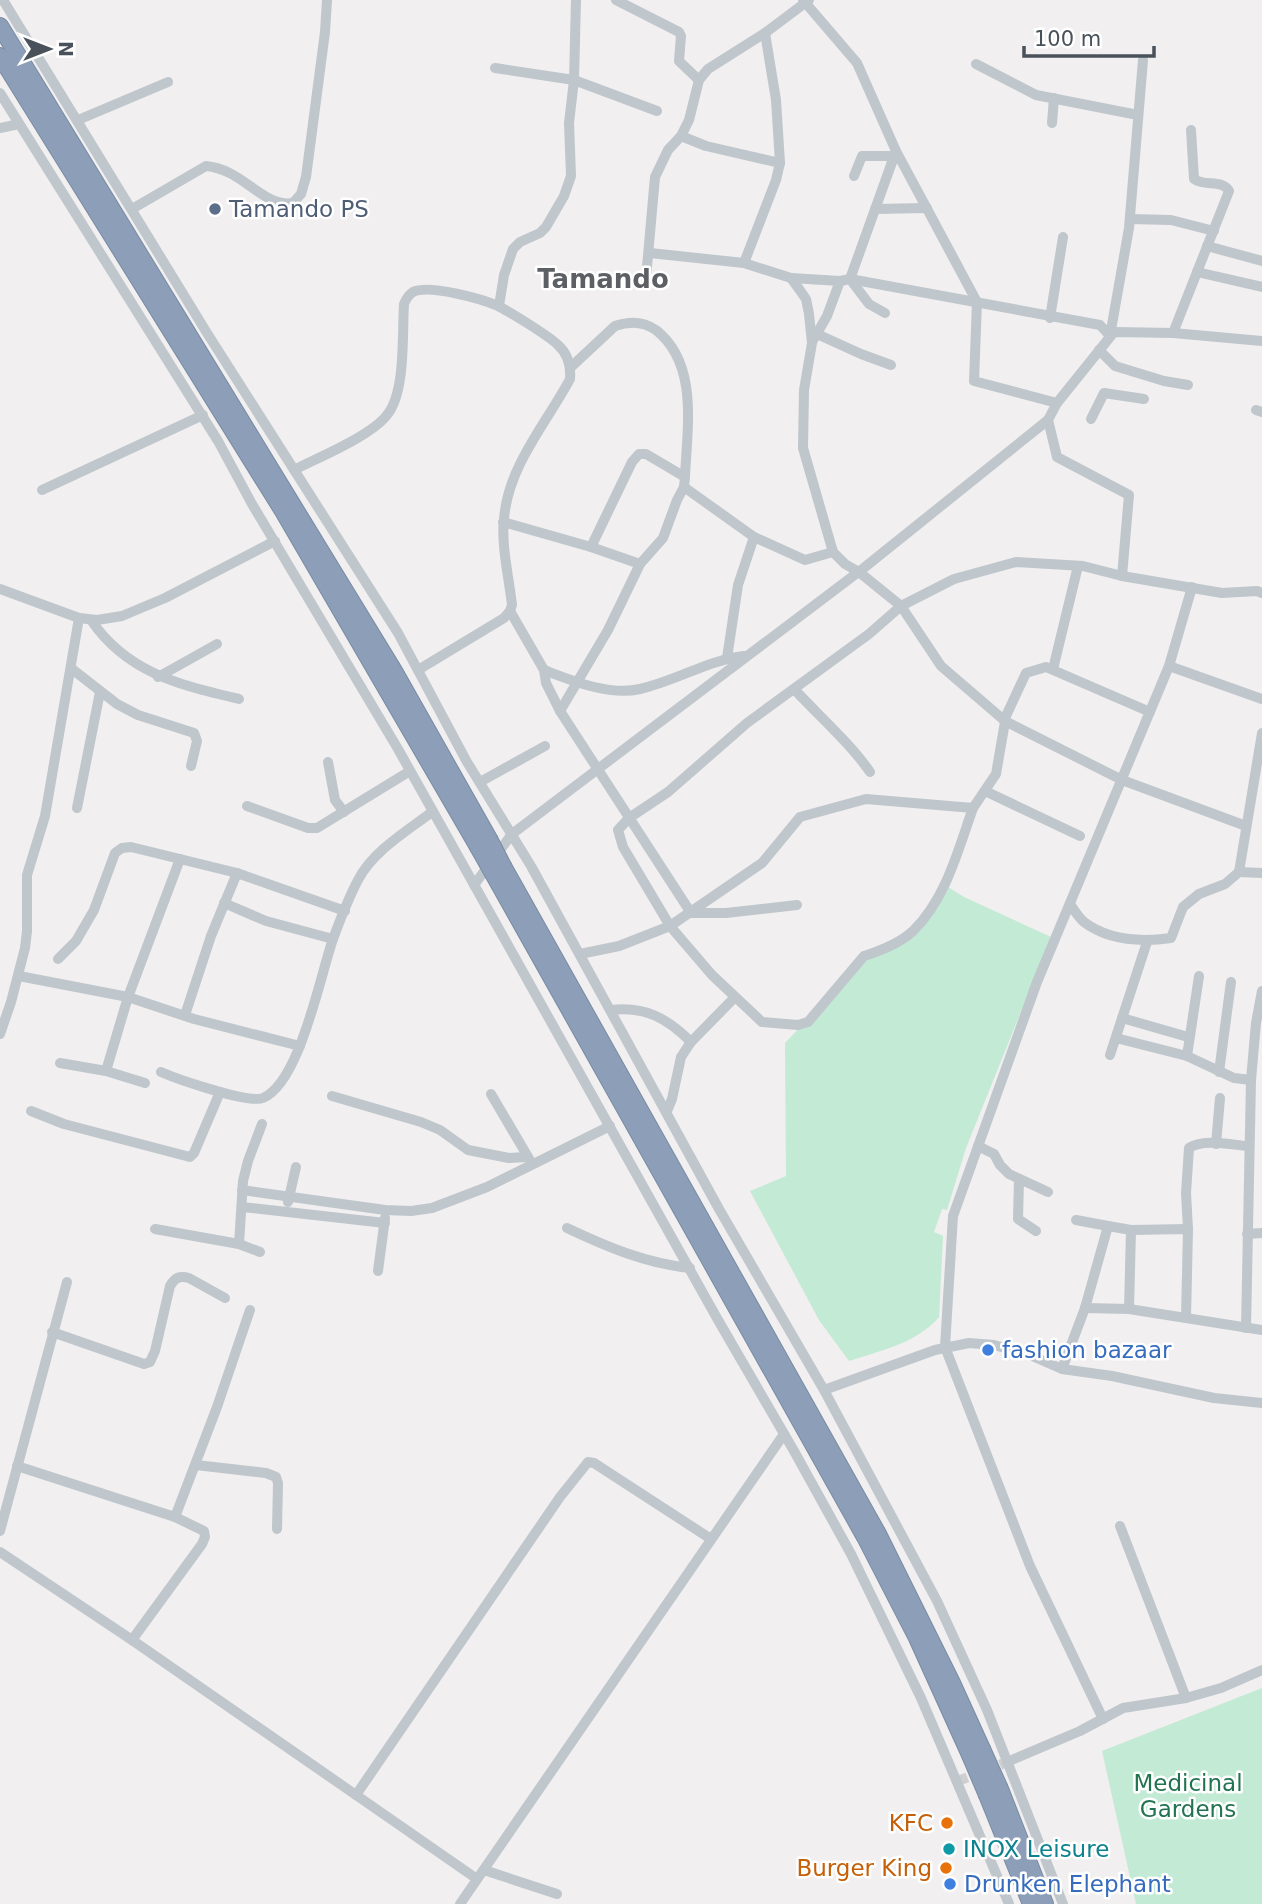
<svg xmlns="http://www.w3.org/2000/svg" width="1262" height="1904" viewBox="0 0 1262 1904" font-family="'DejaVu Sans',sans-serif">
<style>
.garden{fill:#c3ead4}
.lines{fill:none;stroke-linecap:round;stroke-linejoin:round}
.minor-tunnel{stroke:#cfcfd1;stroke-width:10;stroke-dasharray:10 5;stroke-linecap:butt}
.highway-casing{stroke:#788ba3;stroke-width:18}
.minor{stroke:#bfc6cc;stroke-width:10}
.highway{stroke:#8d9fb8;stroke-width:16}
.highway-bridge-casing{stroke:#788ba3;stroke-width:18;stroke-linecap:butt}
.highway-bridge{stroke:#8d9fb8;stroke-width:16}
.service-dot{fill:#5c6f8a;stroke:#fff;stroke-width:2.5}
.shop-dot{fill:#3f7fe0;stroke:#fff;stroke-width:2.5}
.food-dot{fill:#e8710a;stroke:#fff;stroke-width:2.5}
.culture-dot{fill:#0f9aa8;stroke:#fff;stroke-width:2.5}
.labels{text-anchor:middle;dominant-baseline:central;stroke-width:5;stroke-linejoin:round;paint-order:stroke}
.service-label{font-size:23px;fill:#4e5e75;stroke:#fff;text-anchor:start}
.shop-label{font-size:23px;fill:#366cbe;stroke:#fff;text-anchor:start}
.park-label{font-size:23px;fill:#22734f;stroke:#fff}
.food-label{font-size:23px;fill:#c56008;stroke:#fff;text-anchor:end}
.culture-label{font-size:23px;fill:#0d838f;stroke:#fff;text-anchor:start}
.quarter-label{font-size:26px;font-weight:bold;fill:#5c5f63;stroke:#fff}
</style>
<rect width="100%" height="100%" fill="#f1efef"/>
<g class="garden">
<path d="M948 887 964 897 1051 937 966 1148 947 1210 942 1209 934 1232 943 1236 939 1317C917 1343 880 1351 849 1361L819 1320 750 1191 786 1176 785 1043 867 957 915 932Z"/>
<path d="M1262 1688V1904H1136L1102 1751Z"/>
</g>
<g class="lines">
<path class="minor-tunnel" d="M958 1781 1007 1762"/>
<g class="highway-casing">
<g id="highway">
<path d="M0 26 394 671 489 839"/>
<path d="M0 56 283 511 477 845"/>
<path d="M504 868 878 1534 952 1683 982 1749"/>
<path d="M494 875 865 1537 917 1638 970 1755"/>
<path d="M1000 1789 1045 1904"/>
<path d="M987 1795 1031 1904"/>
</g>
</g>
<g class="minor">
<path d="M3 0 207 333 398 633 467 762 531 866 719 1209 824 1390 937 1601 987 1710 1063 1904"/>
<path d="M616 0 679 32 681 36 679 61 699 80"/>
<path d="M803 0 857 63 896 151 977 302 974 381 1057 403"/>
<path d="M976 64 1036 95 1138 115"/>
<path d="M495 68 574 80 657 111"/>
<path d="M0 93 218 441 252 504 398 749 718 1320 794 1451 851 1554 921 1698 1009 1904"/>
<path d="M78 120 168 82"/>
<path d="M1052 123 1054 98"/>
<path d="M0 128 19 124"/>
<path d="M681 136 706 146 780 163"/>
<path d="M854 176 862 156H895"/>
<path d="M132 209 206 166C243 169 263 208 293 203L301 194 306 177 325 32 327 0"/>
<path d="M875 209 927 208"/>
<path d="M1130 219 1171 220 1214 231"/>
<path d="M1207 246 1262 261"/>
<path d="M650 253 744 263 791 278 799 289 806 299 809 314 812 343 804 390 803 448 833 552 845 564 859 572 901 606 941 666 1005 721 1122 780 1246 826"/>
<path d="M744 263 776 180 780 163 776 100 765 33"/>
<path d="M1197 272 1262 287"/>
<path d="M646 278 655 177 668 150 681 136 689 120 699 80 708 69 765 33 809 0"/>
<path d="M791 278 840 281"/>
<path d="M499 306 504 275 513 249 520 242 540 233 546 227 564 196 571 176 569 123 574 80 576 0"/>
<path d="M885 313 869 304 850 279 896 151"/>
<path d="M1050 318 1063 237"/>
<path d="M1173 333 1229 191C1222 179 1205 187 1194 179L1191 130"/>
<path d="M817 334 861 354 891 365"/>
<path d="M1110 336 1129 228 1143 60"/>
<path d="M812 342 827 316 840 281 850 279 1100 325 1110 336"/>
<path d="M1099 350 1115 366 1164 381 1188 385"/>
<path d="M1256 410 1262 412"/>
<path d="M1091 419 1104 393 1144 399"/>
<path d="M1048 420 1057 457 1129 495 1122 576"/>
<path d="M294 470C319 457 371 436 387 415 406 392 402 334 404 304 406 299 408 295 413 292 429 284 482 299 498 306 510 312 549 336 558 345 568 354 571 366 570 379 546 424 508 466 504 519 501 545 509 578 512 605L510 611 504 618 418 670"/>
<path d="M684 487 754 537 805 560 833 552"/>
<path d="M42 490 203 415"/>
<path d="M503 522 591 547 640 564"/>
<path d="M591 547 632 462 639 454H646L685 477"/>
<path d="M0 589 79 618 97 620 122 616 165 598 275 541"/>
<path d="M510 611 544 670 546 683 560 711 691 913H726L797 905"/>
<path d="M91 620C127 673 180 685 239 699"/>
<path d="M727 658 738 585 754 537"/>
<path d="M1169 666 1262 699"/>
<path d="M72 669 117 704 138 715 194 733 197 741 191 766"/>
<path d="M1053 669 1078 566"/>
<path d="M544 670C573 681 609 696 640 689 676 681 708 660 744 656"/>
<path d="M158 677 217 644"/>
<path d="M795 690C820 717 850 743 870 772"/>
<path d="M560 711 608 630 640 564 663 538 677 500 684 487 685 477C687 428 699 364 656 330 643 321 629 321 615 326L571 367"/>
<path d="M328 762 335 800 344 812"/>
<path d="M480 782 545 746"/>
<path d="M985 791 1080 836"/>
<path d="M247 806 308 828H317L410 771"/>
<path d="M77 808 100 692"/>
<path d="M973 808C958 850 946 899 913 931 901 942 880 951 864 956L808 1022 798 1025 762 1022 712 975 670 926 623 847 618 830 629 818 668 792 747 723 869 634 901 606 954 579 1016 562 1083 566 1122 576 1222 593 1257 591 1262 593"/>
<path d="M1239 872 1262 873"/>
<path d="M474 885 512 834 865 567 1048 420 1057 403 1114 332 1173 333 1262 341"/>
<path d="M224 903 266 921 333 939"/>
<path d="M1070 904C1074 910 1079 918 1084 922 1109 941 1142 942 1171 938L1183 907 1199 894 1225 884 1239 872 1262 733"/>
<path d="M580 954 619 946 670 926 762 863 800 817 866 799 973 808 996 774 1006 716 1026 673 1046 667 1150 712"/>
<path d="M58 959 76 941 94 910 115 853 122 848 131 847 237 873 345 911"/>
<path d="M19 976 128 997 194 1019 300 1046"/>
<path d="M611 1010C645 1006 667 1018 691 1042"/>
<path d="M185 1015 211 936 237 873"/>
<path d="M1122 1018 1188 1037"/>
<path d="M0 1034 11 1002 25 948 27 931V875L45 816 79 618"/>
<path d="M1116 1038 1187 1056 1234 1078 1251 1080"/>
<path d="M1110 1055 1147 942"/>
<path d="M1187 1056 1199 976"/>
<path d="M60 1063 106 1071 145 1083"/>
<path d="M106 1071 128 997 180 859"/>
<path d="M161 1072C177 1079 249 1104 263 1098 300 1082 320 976 333 939 340 920 348 899 358 880 373 851 407 831 432 812"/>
<path d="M1219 1072 1231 982"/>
<path d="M491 1094 531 1162"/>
<path d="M332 1096 421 1122 440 1130 468 1150 509 1158 527 1157"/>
<path d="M31 1111 64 1124 190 1157 194 1153 220 1092"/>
<path d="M667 1111 672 1099 681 1057 691 1042 735 997"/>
<path d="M1216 1144 1220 1098"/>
<path d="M978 1146 994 1154 1000 1165 1009 1174 1048 1192"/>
<path d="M1019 1179 1018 1219 1036 1231"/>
<path d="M242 1190 385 1210 411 1211 432 1208 487 1187 610 1126"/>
<path d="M288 1202 296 1167"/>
<path d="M242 1207 385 1223"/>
<path d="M1076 1220 1108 1226"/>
<path d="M567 1228C607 1247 645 1263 690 1268"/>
<path d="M155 1229 239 1244 260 1252"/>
<path d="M1188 1229 1186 1193 1189 1148C1204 1138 1231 1145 1248 1146"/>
<path d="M1131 1230 1188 1229 1186 1318"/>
<path d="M1247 1234 1262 1233"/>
<path d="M239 1244 243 1181 248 1161 262 1124"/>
<path d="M378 1271 385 1218"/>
<path d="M1085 1308 1129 1309 1262 1330"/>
<path d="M1246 1328 1251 1080 1256 1023 1262 991"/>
<path d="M52 1332 144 1364 150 1362 155 1351 170 1286C175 1278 179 1275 189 1278L225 1298"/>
<path d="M1062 1369 1085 1308 1108 1226 1131 1230 1129 1309"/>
<path d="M824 1390 935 1350 969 1343 994 1345 1030 1355 1062 1369 1112 1376 1214 1398 1262 1403"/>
<path d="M196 1465 266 1473 276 1477 278 1483 277 1529"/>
<path d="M17 1466 175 1517 204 1531 205 1537 202 1544 132 1640"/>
<path d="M175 1517 217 1407 250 1310"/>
<path d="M1120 1526 1186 1698"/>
<path d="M0 1531 67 1282"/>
<path d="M0 1552 132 1640 356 1795"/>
<path d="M1103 1719 1030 1566 945 1347 953 1216 1037 982 1169 666 1192 587"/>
<path d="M1007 1762 1080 1731 1123 1708 1186 1698 1221 1688 1262 1670"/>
<path d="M484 1870 557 1894"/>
<path d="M477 1879 356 1795 560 1497 588 1462 594 1463 711 1539"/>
<path d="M460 1904 784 1434"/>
</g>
<use href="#highway" class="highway"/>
<g class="highway-bridge-casing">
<g id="highway-bridge">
<path d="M489 839 504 868"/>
<path d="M477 845 494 875"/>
<path d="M982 1749 1000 1789"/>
<path d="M970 1755 987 1795"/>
</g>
</g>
<use href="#highway-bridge" class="highway-bridge"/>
</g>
<circle class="service-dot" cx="215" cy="209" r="7"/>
<g class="shop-dot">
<circle cx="988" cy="1350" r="7"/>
<circle cx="950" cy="1884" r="7"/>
</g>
<g class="food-dot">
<circle cx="947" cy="1823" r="7"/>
<circle cx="946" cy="1868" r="7"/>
</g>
<circle class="culture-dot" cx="949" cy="1849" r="7"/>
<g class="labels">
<g class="service-label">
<text x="229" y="209">Tamando PS</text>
</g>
<g class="shop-label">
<text x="1002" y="1350">fashion bazaar</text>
<text x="964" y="1884">Drunken Elephant</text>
</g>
<g class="park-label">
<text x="1188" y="1783">Medicinal<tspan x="1188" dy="26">Gardens</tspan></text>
</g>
<g class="food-label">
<text x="933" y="1823">KFC</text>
<text x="932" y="1868">Burger King</text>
</g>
<g class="culture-label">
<text x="963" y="1849">INOX Leisure</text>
</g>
<g class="quarter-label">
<text x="603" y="279">Tamando</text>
</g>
</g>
<g transform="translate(49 49) rotate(90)" stroke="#ffffff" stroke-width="5" paint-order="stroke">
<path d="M0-5L12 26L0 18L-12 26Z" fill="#49515a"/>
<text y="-10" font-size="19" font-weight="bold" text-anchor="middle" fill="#49515a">N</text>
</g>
<path d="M1024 46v10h130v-10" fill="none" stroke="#49515a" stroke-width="3.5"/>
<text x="1034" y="46" font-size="21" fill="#49515a" stroke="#ffffff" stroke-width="5" paint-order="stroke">100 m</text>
</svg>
